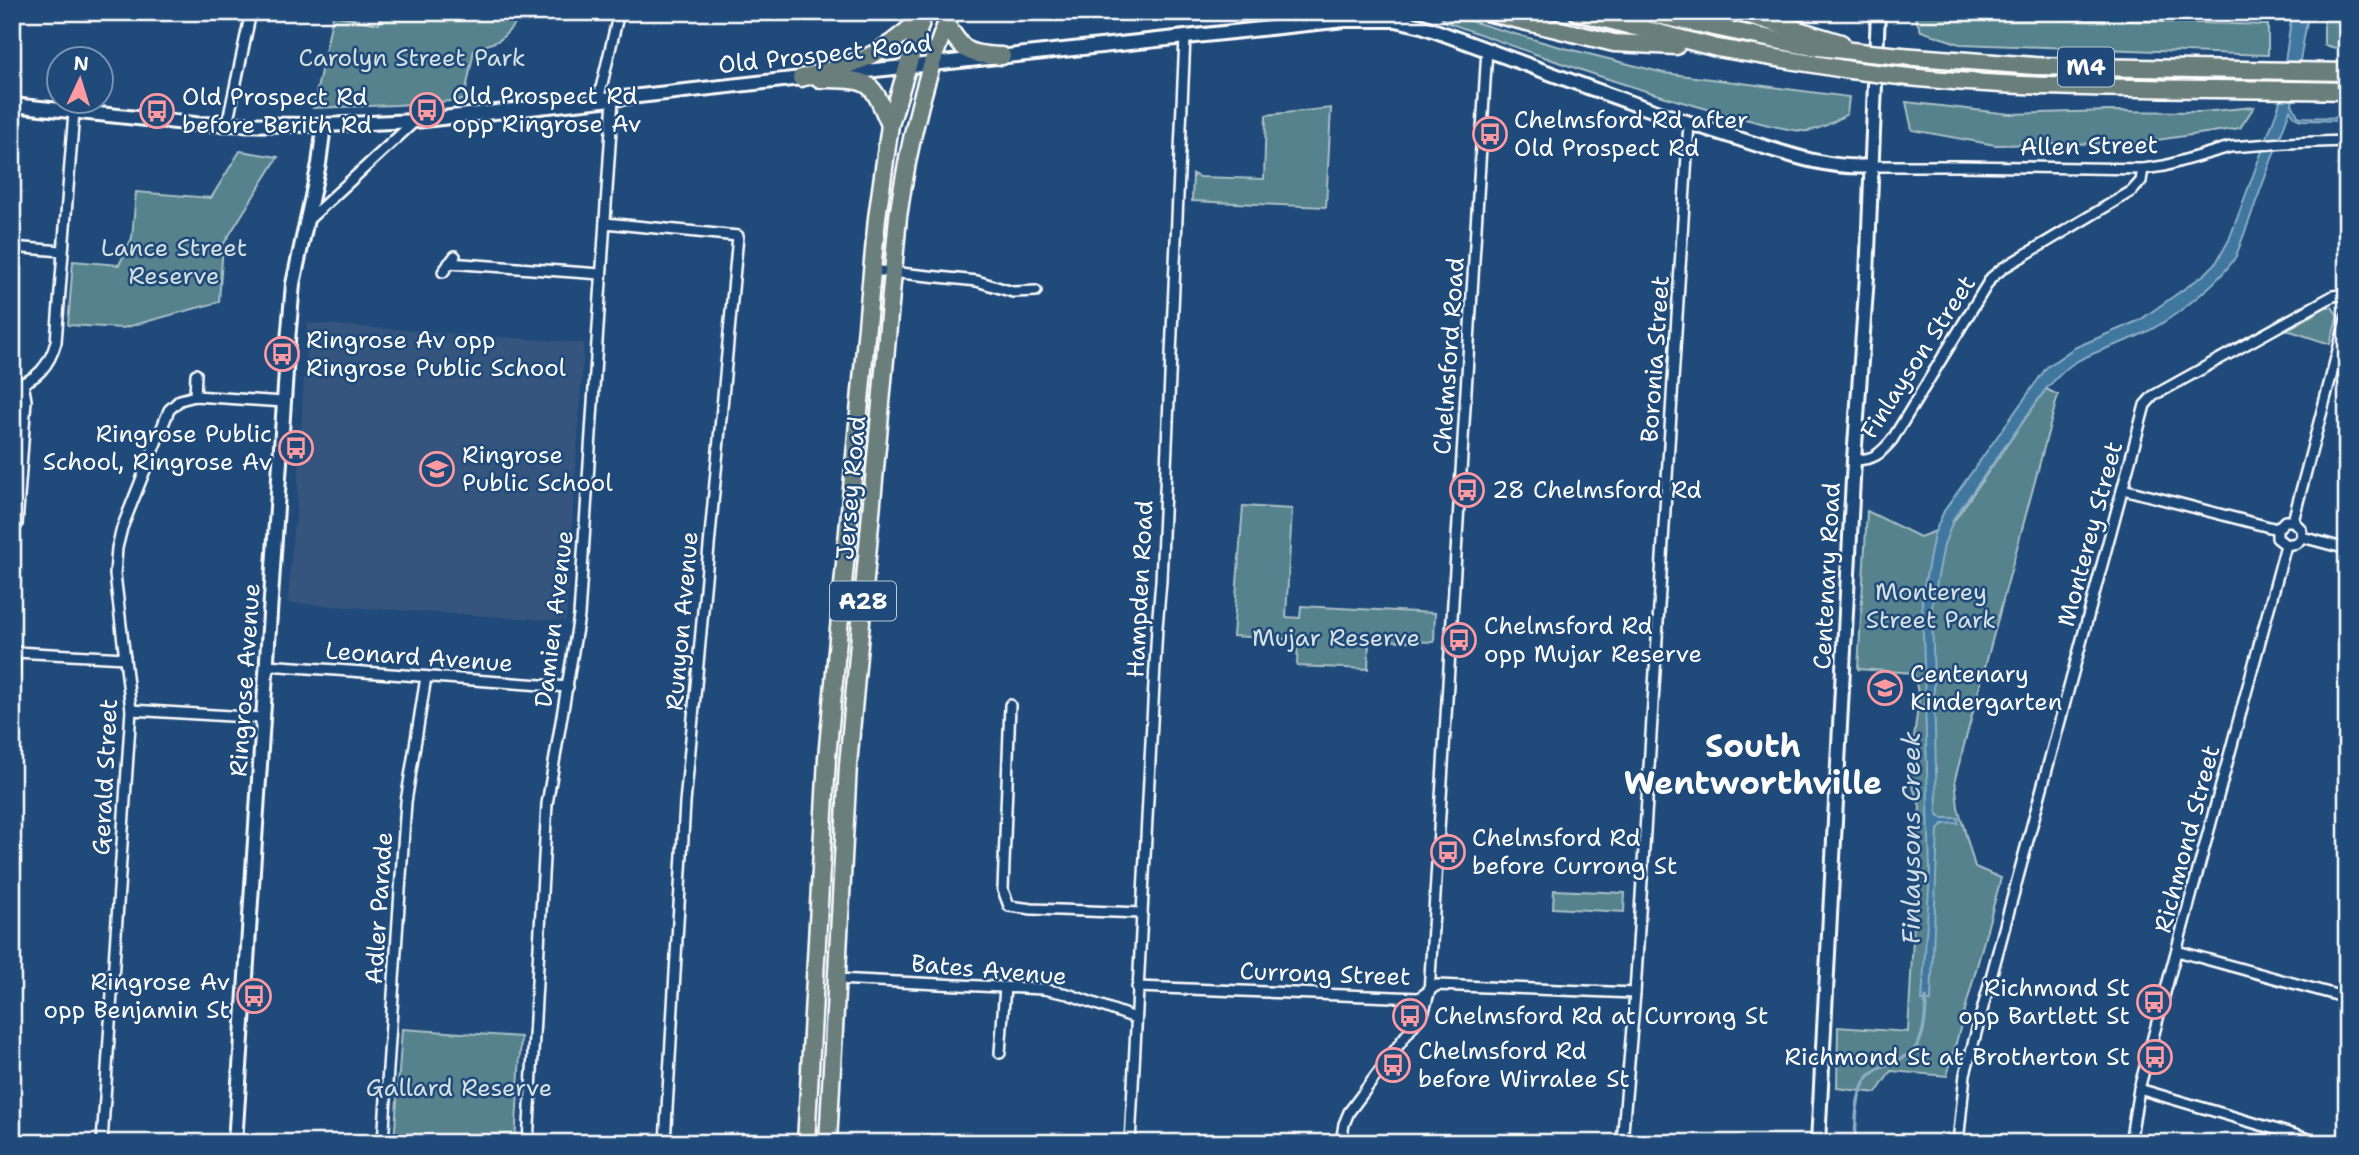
<svg xmlns="http://www.w3.org/2000/svg" width="2359" height="1155" viewBox="0 0 2359 1155" font-family="'Shantell Sans',sans-serif">
<style>
.built{fill:#34557e}
.green{fill:#54828c;stroke:#aac0c6;stroke-width:2}
.water{fill:#41779e;stroke:#8dadc5;stroke-width:2}
.lines{fill:none;stroke-linecap:round;stroke-linejoin:round}
.stream{stroke:#8dadc5;stroke-width:3.5}
.street-casing{stroke:#fff;stroke-width:14}
.secondary-casing{stroke:#fff;stroke-width:18}
.highway-casing{stroke:#fff;stroke-width:21}
.street{stroke:#1f4a7a;stroke-width:9}
.secondary{stroke:#1f4a7a;stroke-width:12}
.highway{stroke:#6b7f7c;stroke-width:16}
.highway-bridge-casing{stroke:#fff;stroke-width:21;stroke-linecap:butt}
.highway-bridge{stroke:#6b7f7c;stroke-width:16}
.labels{text-anchor:middle;dominant-baseline:central;stroke-width:5;stroke-linejoin:round;paint-order:stroke}
.shield{fill:#1f4a7a;stroke:#bcc9d7;stroke-width:2}
.shield-label{font-size:23px;font-weight:bold;fill:#fff}
.street-label{font-size:24px;fill:#fff;stroke:#1f4a7a}
.park-label{font-size:24px;fill:#d4e0e2;stroke:#1f4a7a}
.poi-label{font-size:24px;fill:#fff;stroke:#1f4a7a;text-anchor:start}
.water-label{font-size:26px;font-style:italic;fill:#d0dde7;stroke:#1f4a7a}
.district-label{font-size:32px;font-weight:bold;fill:#fff;stroke:#1f4a7a}
</style>
<rect width="100%" height="100%" fill="#1f4a7a"/>
<filter id="ink" filterUnits="userSpaceOnUse"><feTurbulence type="fractalNoise" baseFrequency=".0143" numOctaves="2"/><feDisplacementMap in="SourceGraphic" scale="14" xChannelSelector="R" yChannelSelector="G"/><feConvolveMatrix kernelMatrix="1 2 1 2 8 2 1 2 1" color-interpolation-filters="sRGB"/></filter>
<g filter="url(#ink)">
<path class="built" d="M307 323 584 343 566 621 288 603 293 529 296 521Z"/>
<g class="green">
<path d="M383 12H527L500 40 474 50 464 100 397 105 313 108 333 15 379 24Z"/>
<path d="M1443 13 1553 45 1664 73 1849 97 1847 114C1836 121 1821 129 1808 131 1794 133 1745 119 1730 115 1633 90 1540 56 1446 22L1442 18Z"/>
<path d="M1914 15 2268 25V55L1960 44 1921 31Z"/>
<path d="M2347 18V51L2324 45V19Z"/>
<path d="M1906 102 2010 114 2108 111 2202 112 2254 107 2240 128 2136 143 1995 145 1912 130Z"/>
<path d="M1331 108 1326 207 1192 201 1193 174 1199 177 1264 179 1266 115Z"/>
<path d="M240 151 278 157 223 245 219 302 123 328 68 325 73 261 119 265 132 238 136 192 211 198Z"/>
<path d="M2326 307H2332L2338 316 2330 344 2287 330Z"/>
<path d="M2046 389 2058 395 1955 779 1958 807 1975 867 2001 878 1947 1076 1891 1071 1876 1093 1837 1088 1838 1027 1908 1032 1920 806 1909 778 1919 698 1914 673 1858 669 1867 511 1920 537 1951 525Z"/>
<path d="M1243 506 1292 509 1286 617 1300 618 1301 606 1435 613 1434 642 1369 640 1368 669 1297 666 1298 640 1233 636Z"/>
<path d="M1554 890 1625 893 1624 912 1553 908Z"/>
<path d="M402 1029 521 1037 515 1143H394Z"/>
</g>
<path class="water" d="M2290 13 2308 16 2292 104 2298 116 2301 117 2347 118V121L2301 120 2296 118 2290 110 2236 256C2221 282 2168 323 2140 335 2119 345 2094 351 2074 363 2063 370 2055 380 2046 389L1954 518 1944 545 1932 607 1937 813 1942 818H1958V823L1943 824 1938 830 1931 1001H1922L1930 872 1922 598 1934 534 1944 511 2047 367 2074 348 2140 320 2205 274 2216 263 2229 240 2279 105 2291 20Z"/>
<g class="lines">
<path class="stream" d="M1855 1143C1856 1124 1855 1101 1864 1083 1876 1061 1905 1064 1917 1046 1925 1033 1926 1013 1926 998"/>
<g class="street-casing">
<g id="street">
<path d="M598 101 619 12"/>
<path d="M227 125 251 12"/>
<path d="M1871 166H1958L2143 169 2164 166 2230 147 2285 143 2347 141"/>
<path d="M307 221 415 121"/>
<path d="M605 223 738 236 685 803 665 1143"/>
<path d="M12 247 62 251"/>
<path d="M449 263 601 274"/>
<path d="M871 270 977 281 1013 292 1036 291"/>
<path d="M443 272 455 256"/>
<path d="M12 385C36 383 50 364 56 342L74 112"/>
<path d="M195 396 196 374"/>
<path d="M1854 460C1874 460 1880 454 1892 440L1991 278 2003 268 2132 191 2141 181 2143 169"/>
<path d="M2123 489 2277 529"/>
<path d="M2293 521 2347 316"/>
<path d="M17 525 26 400 23 383"/>
<path d="M2277 529V538L2286 545 2297 543 2302 537"/>
<path d="M2277 529 2285 521H2293L2301 529 2302 537"/>
<path d="M2302 537 2347 549"/>
<path d="M267 665 568 687"/>
<path d="M12 699 15 652 125 658"/>
<path d="M1010 705 1003 890 1009 906 1032 909 1142 913"/>
<path d="M131 710 264 718"/>
<path d="M2177 951 2347 998"/>
<path d="M836 979 1043 989 1068 994 1135 1018"/>
<path d="M1137 987 1419 998 1437 985 1635 993"/>
<path d="M2342 997 2347 979"/>
<path d="M1000 1053 1005 987"/>
<path d="M2139 1089 2322 1143"/>
<path d="M102 1143 131 710 115 574 117 548 122 528 169 410 180 400 195 396 284 402"/>
<path d="M383 1143 406 802 426 677"/>
<path d="M528 1143 547 804 579 616 613 99"/>
<path d="M1130 1143 1157 627 1161 581 1185 37"/>
<path d="M1341 1143 1344 1124 1349 1112 1424 1011 1429 993 1487 49"/>
<path d="M1622 1143 1635 993 1689 123"/>
<path d="M1958 1143 1965 1074 2145 405 2153 396 2333 296 2347 294"/>
<path d="M2130 1143 2139 1089 2286 545"/>
</g>
</g>
<g class="secondary-casing">
<g id="secondary">
<path d="M838 74 1345 20H1396L1422 26C1527 64 1630 105 1736 138 1779 151 1826 170 1871 166"/>
<path d="M12 105 195 124 324 125 415 121 810 77"/>
<path d="M235 1143 288 341 293 284 319 164 324 125"/>
<path d="M1818 1143 1854 460 1867 276 1878 12"/>
</g>
</g>
<g class="highway-casing">
<g id="highway">
<path d="M1486 12 1614 43 1676 46"/>
<path d="M1577 12 1717 48 1850 70"/>
<path d="M1642 12 1801 45 1869 53"/>
<path d="M1739 12 1841 43"/>
<path d="M946 23C963 52 968 55 1002 56"/>
<path d="M1902 56 2035 66 2347 72"/>
<path d="M1900 76C2048 92 2198 87 2347 91"/>
<path d="M801 78C854 64 878 59 919 20"/>
<path d="M820 79C872 80 870 78 890 125"/>
<path d="M806 1143 827 758 877 218 890 125 924 12"/>
<path d="M828 1143 848 765 898 217C908 147 923 78 951 12"/>
</g>
</g>
<use href="#street" class="street"/>
<use href="#secondary" class="secondary"/>
<use href="#highway" class="highway"/>
<g class="highway-bridge-casing">
<g id="highway-bridge">
<path d="M1869 53 1902 56"/>
<path d="M1850 70 1900 76"/>
</g>
</g>
<use href="#highway-bridge" class="highway-bridge"/>
</g>
</g>
<defs>
<g id="bus-ring" transform="scale(1.75)"><circle r="9.5" fill="#1f4a7a" stroke="#ff9aa2" stroke-width="1.5"/><path d="M-5-6H5V4H4V6H2V4H-2V6H-4V4H-5ZM-3.5-4V0h7V-4ZM-3.5 1.2v1.5H-2V1.2ZM2 1.2v1.5H3.5V1.2Z" fill="#ff9aa2"/></g>
<g id="school-ring" transform="scale(1.75)"><circle r="9.5" fill="#1f4a7a" stroke="#ff9aa2" stroke-width="1.5"/><path d="M0-5L7-2L0 1L-7-2ZM-4 1L0 2.5L4 1V4Q0 6-4 4Z" fill="#ff9aa2"/></g>
</defs>
<g fill-rule="evenodd">
<use href="#bus-ring" x="427" y="110"/>
<use href="#bus-ring" x="157" y="111"/>
<use href="#bus-ring" x="1490" y="134"/>
<use href="#bus-ring" x="282" y="354"/>
<use href="#bus-ring" x="296" y="448"/>
<use href="#school-ring" x="437" y="469"/>
<use href="#bus-ring" x="1467" y="490"/>
<use href="#bus-ring" x="1459" y="640"/>
<use href="#school-ring" x="1885" y="688"/>
<use href="#bus-ring" x="1448" y="852"/>
<use href="#bus-ring" x="254" y="996"/>
<use href="#bus-ring" x="2154" y="1002"/>
<use href="#bus-ring" x="1410" y="1016"/>
<use href="#bus-ring" x="2155" y="1057"/>
<use href="#bus-ring" x="1393" y="1065"/>
</g>
<g class="labels">
<g class="shield">
<rect x="2058" y="47.5" width="56" height="39" rx="5"/>
<rect x="830" y="581.5" width="66" height="39" rx="5"/>
</g>
<g class="shield-label">
<text x="2086" y="67">M4</text>
<text x="863" y="601">A28</text>
</g>
<g class="street-label">
<text transform="translate(825 54) rotate(-6)">Old Prospect Road</text>
<text transform="translate(2089 146) rotate(-1)">Allen Street</text>
<text transform="translate(1449 356) rotate(-86)">Chelmsford Road</text>
<text transform="translate(1918 357) rotate(-57)">Finlayson Street</text>
<text transform="translate(1655 359) rotate(-86)">Boronia Street</text>
<text transform="translate(851 488) rotate(-85)">Jersey Road</text>
<text transform="translate(2090 534) rotate(-75)">Monterey Street</text>
<text transform="translate(1827 576) rotate(-87)">Centenary Road</text>
<text transform="translate(1140 589) rotate(-87)">Hampden Road</text>
<text transform="translate(554 619) rotate(-83)">Damien Avenue</text>
<text transform="translate(682 621) rotate(-85)">Runyon Avenue</text>
<text transform="translate(419 657) rotate(4)">Leonard Avenue</text>
<text transform="translate(245 680) rotate(-86)">Ringrose Avenue</text>
<text transform="translate(105 777) rotate(-87)">Gerald Street</text>
<text transform="translate(2187 839) rotate(-75)">Richmond Street</text>
<text transform="translate(379 908) rotate(-86)">Adler Parade</text>
<text transform="translate(989 970) rotate(5)">Bates Avenue</text>
<text transform="translate(1325 974) rotate(2)">Currong Street</text>
</g>
<g class="park-label">
<text x="412" y="58">Carolyn Street Park</text>
<text x="174" y="248">Lance Street<tspan x="174" dy="28">Reserve</tspan></text>
<text x="1931" y="592">Monterey<tspan x="1931" dy="28">Street Park</tspan></text>
<text x="1336" y="638">Mujar Reserve</text>
<text x="459" y="1088">Gallard Reserve</text>
</g>
<g class="poi-label">
<text x="452" y="96">Old Prospect Rd<tspan x="452" dy="28">opp Ringrose Av</tspan></text>
<text x="182" y="97">Old Prospect Rd<tspan x="182" dy="28">before Berith Rd</tspan></text>
<text x="1514" y="120">Chelmsford Rd after<tspan x="1514" dy="28">Old Prospect Rd</tspan></text>
<text x="306" y="340">Ringrose Av opp<tspan x="306" dy="28">Ringrose Public School</tspan></text>
<text x="272" y="434" text-anchor="end">Ringrose Public<tspan x="272" dy="28">School, Ringrose Av</tspan></text>
<text x="462" y="455">Ringrose<tspan x="462" dy="28">Public School</tspan></text>
<text x="1492" y="490">28 Chelmsford Rd</text>
<text x="1484" y="626">Chelmsford Rd<tspan x="1484" dy="28">opp Mujar Reserve</tspan></text>
<text x="1910" y="674">Centenary<tspan x="1910" dy="28">Kindergarten</tspan></text>
<text x="1472" y="838">Chelmsford Rd<tspan x="1472" dy="28">before Currong St</tspan></text>
<text x="230" y="982" text-anchor="end">Ringrose Av<tspan x="230" dy="28">opp Benjamin St</tspan></text>
<text x="2130" y="988" text-anchor="end">Richmond St<tspan x="2130" dy="28">opp Bartlett St</tspan></text>
<text x="1434" y="1016">Chelmsford Rd at Currong St</text>
<text x="1418" y="1051">Chelmsford Rd<tspan x="1418" dy="28">before Wirralee St</tspan></text>
<text x="2130" y="1057" text-anchor="end">Richmond St at Brotherton St</text>
</g>
<g class="water-label">
<text transform="translate(1910 838) rotate(-90)">Finlaysons Creek</text>
</g>
<g class="district-label">
<text x="1753" y="745">South<tspan x="1753" dy="37">Wentworthville</tspan></text>
</g>
</g>
<rect width="2359" height="1155" fill="none" stroke="#1f4a7a" stroke-width="42"/>
<rect x="21" y="21" width="2317" height="1113" fill="none" stroke="#fff" stroke-width="2.5" filter="url(#ink)"/>
<g transform="translate(80 80) rotate(4)"><circle r="33" fill="#1f4a7a" stroke="#7992af" stroke-width="2"/>
<path d="M0-5L12 26L0 18L-12 26Z" fill="#ff9aa2"/>
<text y="-10" font-size="19" font-weight="bold" text-anchor="middle" fill="#ffffff">N</text>
</g>
</svg>
